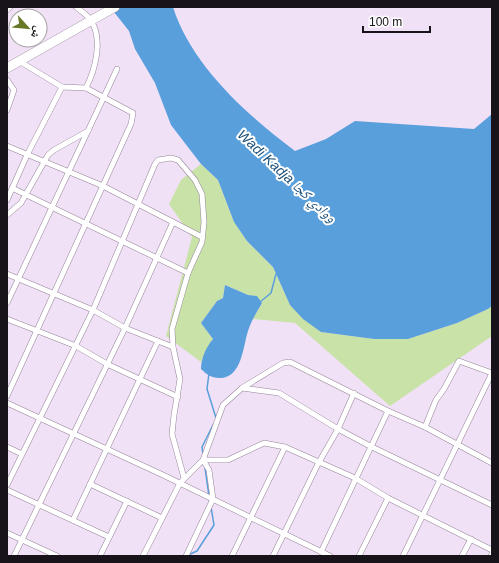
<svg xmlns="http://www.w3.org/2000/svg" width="499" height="563" viewBox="0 0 499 563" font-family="Arial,'Noto Naskh Arabic',sans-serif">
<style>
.green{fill:#c9e2a7}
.water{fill:#599fdc}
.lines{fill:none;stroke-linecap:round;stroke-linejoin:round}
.stream{stroke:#599fdc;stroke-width:1.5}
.minor-casing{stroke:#948598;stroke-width:6}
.trunk-casing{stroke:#948598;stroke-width:10}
.minor{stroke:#fff;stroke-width:5}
.trunk{stroke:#fff;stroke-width:9}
.labels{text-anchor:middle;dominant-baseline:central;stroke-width:4;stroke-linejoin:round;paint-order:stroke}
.water-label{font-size:14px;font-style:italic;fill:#1e5079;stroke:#fff}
</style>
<rect width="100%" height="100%" fill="#f1e1f6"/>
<path class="green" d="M201 164 218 180 234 222 247 241 273 267 290 305 321 332 374 339H408L457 323 488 309 492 306V336L390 406 295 323 253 319 262 303 257 297 248 295 225 285 223 298 217 301 201 323 213 339 201 362 166 336 192 237 169 204 181 180Z"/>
<g class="water">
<path d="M110 7H173C191 65 248 116 295 151L326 139 355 121 474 129 492 114V306L488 309 457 323 408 339H374L321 332 303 319 290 305 273 267 247 241 234 222 218 180 201 164 171 125 155 83 135 49 129 31Z"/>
<path d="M225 285 248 295 257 296 262 303C257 312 251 321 248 331 243 346 242 378 220 378 212 378 207 375 201 369 201 359 206 347 213 339L201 323 217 301 223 298Z"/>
</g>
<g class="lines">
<g class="stream">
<path d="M260 302 271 293 276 274"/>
<path d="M209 373 207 389 216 418"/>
<path d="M203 454 202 447 213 425"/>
<path d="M205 468 209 496"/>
<path d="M188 555 197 551 214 525 211 507"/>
</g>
<g class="minor-casing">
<g id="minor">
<path d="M76 7C81 11 89 16 92 22 103 41 95 70 86 88"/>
<path d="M7 10 10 7"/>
<path d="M19 61 62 87"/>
<path d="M7 80 14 90 7 110"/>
<path d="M7 146 103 186 202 237"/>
<path d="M12 188 188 273"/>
<path d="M7 200 27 155 62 87 86 88 133 113 131 124 7 396"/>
<path d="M7 215 21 203 48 155 54 150 88 131"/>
<path d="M7 274 93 310 125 328 173 347"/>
<path d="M7 303 117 69"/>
<path d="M7 319 76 346 107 364 178 397"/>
<path d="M242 388 279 393 338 429 370 446 492 505"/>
<path d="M7 403 163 475 330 556"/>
<path d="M7 447 22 454"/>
<path d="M90 484 162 518"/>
<path d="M7 485 93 310 155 164 158 160 171 158 178 160 195 180 202 194 204 222 202 242 188 273 172 329 173 347 180 379 174 415 172 434 184 478"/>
<path d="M7 490 109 537"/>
<path d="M73 520 158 341"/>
<path d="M7 533 57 556"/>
<path d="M321 552 388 411"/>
<path d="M14 556 125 328 173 222"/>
<path d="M100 556 127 501"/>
<path d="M143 556 180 483 203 460H228L264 443 285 447 355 478 388 498 492 550"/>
<path d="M186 556 213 499 209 470 203 460 223 405 242 388 283 363 290 362 388 411 425 427 492 463"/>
<path d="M232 556 285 447"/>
<path d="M273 556 318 464 338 429 354 393"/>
<path d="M359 556 388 498"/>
<path d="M403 556 492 373 459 361 444 389 436 400 425 427"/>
<path d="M462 556 471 539"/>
<path d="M491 556 492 554"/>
</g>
</g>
<g class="trunk-casing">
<path id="trunk" d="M7 68 115 7"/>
</g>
<use href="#minor" class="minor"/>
<use href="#trunk" class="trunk"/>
</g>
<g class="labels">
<g class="water-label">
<text transform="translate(287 176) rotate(43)">Wadi Kadja ووادي كجا</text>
</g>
</g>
<rect width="499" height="563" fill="none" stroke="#18131a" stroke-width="16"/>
<g transform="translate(28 28) rotate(117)"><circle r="19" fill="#ffffff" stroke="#a3a1a3"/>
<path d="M0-3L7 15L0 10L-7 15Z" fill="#667826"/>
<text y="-6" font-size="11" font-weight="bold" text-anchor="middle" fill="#18131a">ش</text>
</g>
<path d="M363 26v6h67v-6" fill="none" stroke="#18131a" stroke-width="2"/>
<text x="369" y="26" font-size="12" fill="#18131a" stroke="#ffffff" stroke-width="3" paint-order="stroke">100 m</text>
</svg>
